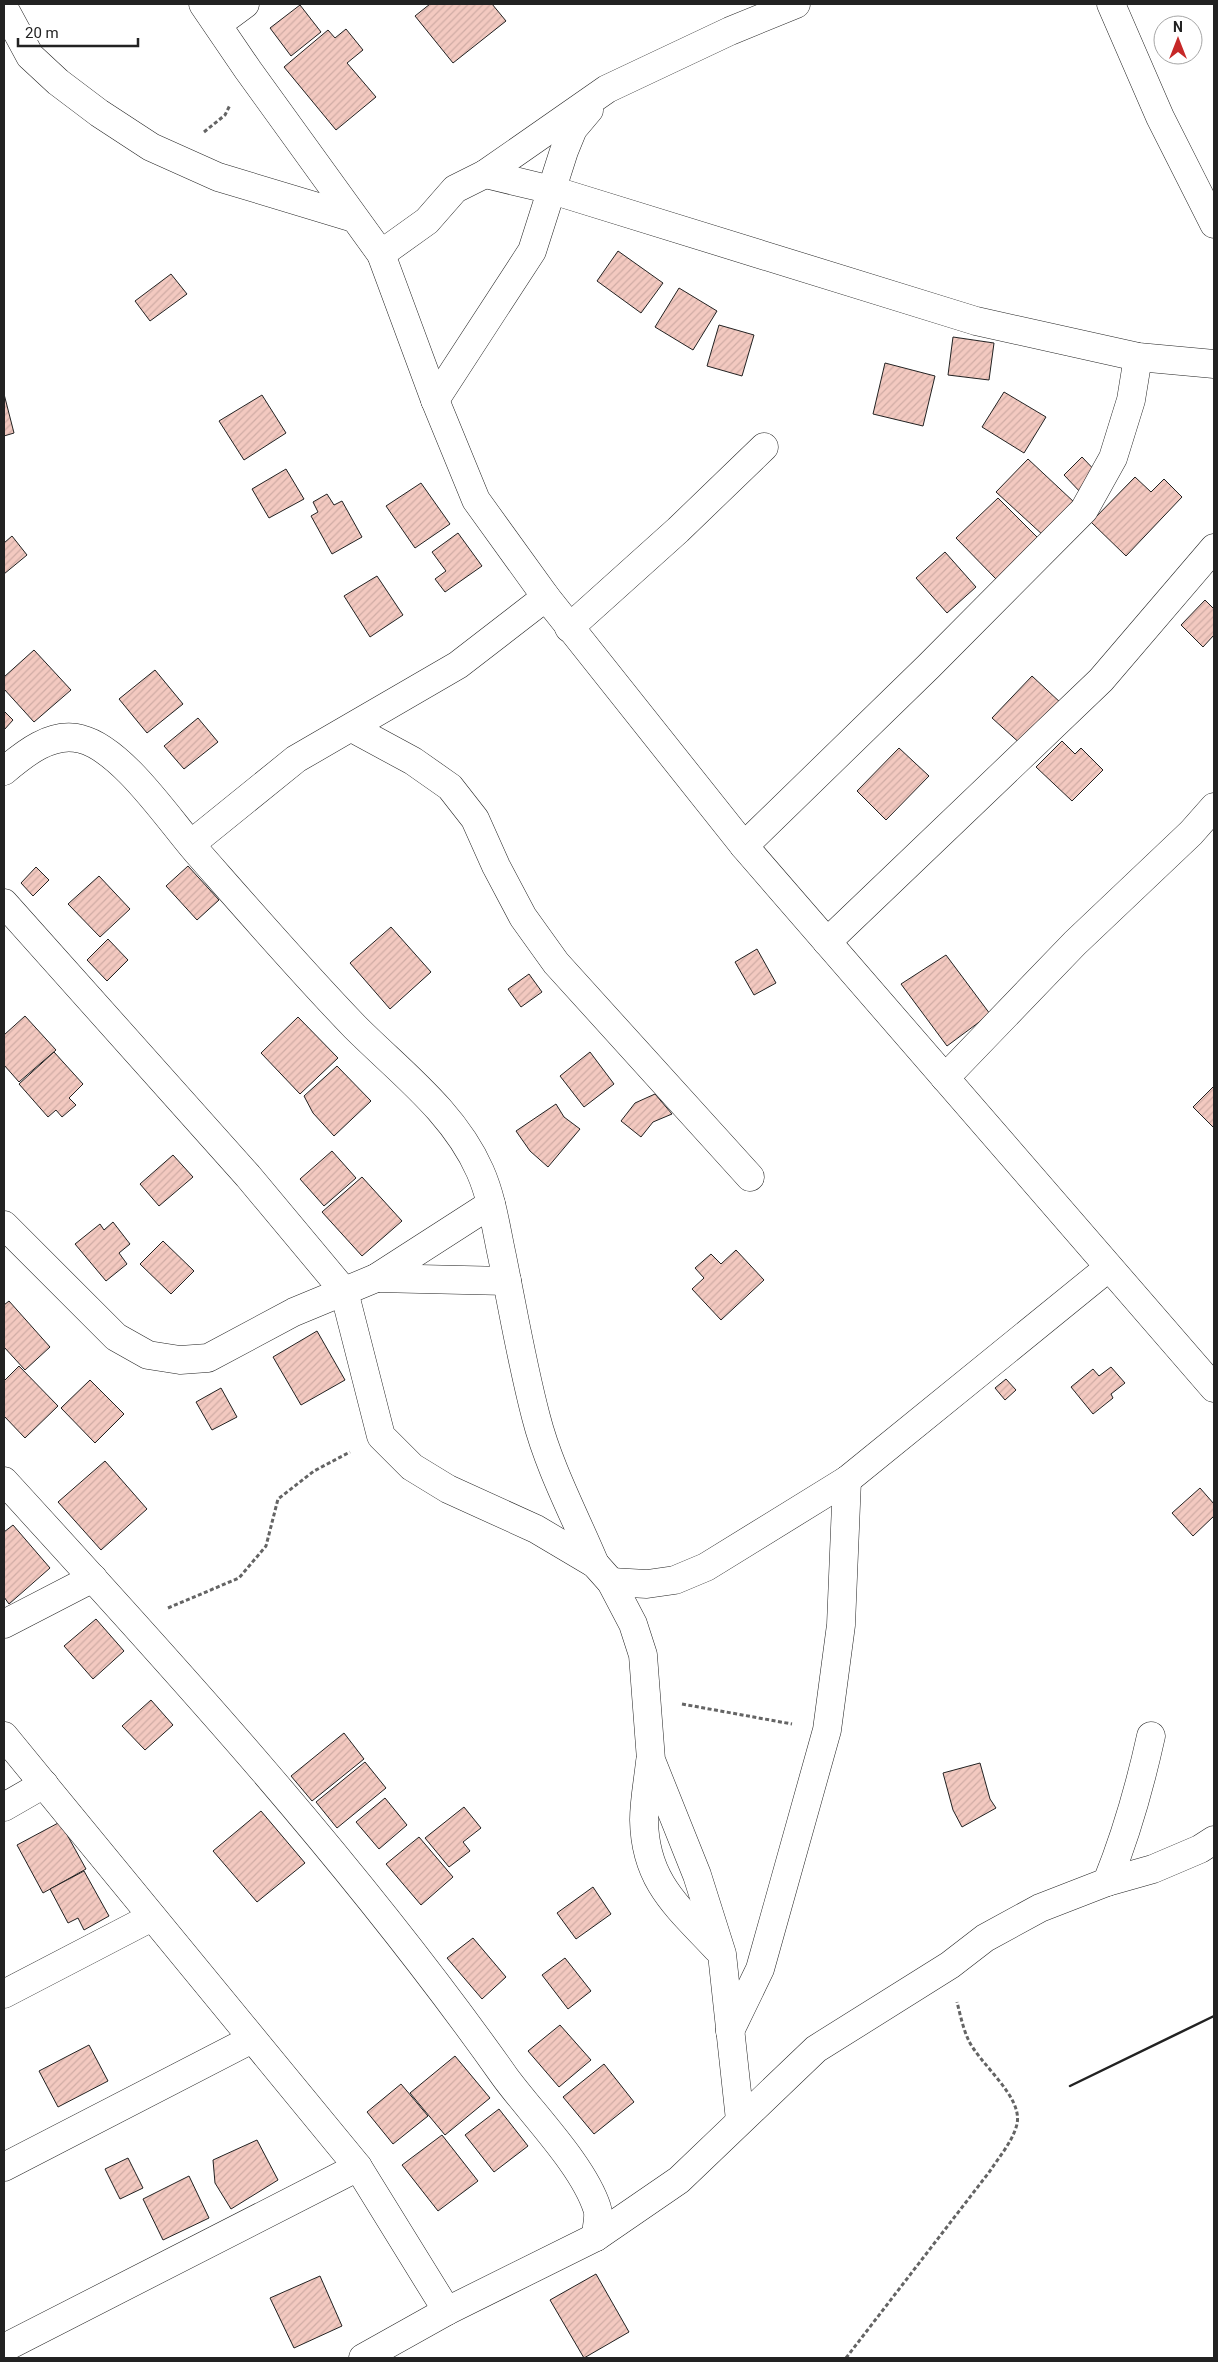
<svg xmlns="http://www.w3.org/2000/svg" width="1218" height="2362" viewBox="0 0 1218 2362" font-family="Roboto,sans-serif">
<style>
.building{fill:url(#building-hatch);stroke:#222}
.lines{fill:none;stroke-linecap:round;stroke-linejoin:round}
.minor-casing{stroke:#222;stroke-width:29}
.path{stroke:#646464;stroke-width:3;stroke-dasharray:4 2.5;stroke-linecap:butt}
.minor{stroke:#fff;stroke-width:28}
.wall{stroke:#222;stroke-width:2.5}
</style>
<defs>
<pattern id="building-hatch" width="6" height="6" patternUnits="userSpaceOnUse" patternTransform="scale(1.25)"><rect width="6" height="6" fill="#f3c9c0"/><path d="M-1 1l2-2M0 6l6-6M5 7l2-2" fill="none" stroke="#d0aca5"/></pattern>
</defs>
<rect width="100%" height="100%" fill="#fff"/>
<g class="building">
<path d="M430 4H492L506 21 453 63 415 16Z"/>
<path d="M300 5 321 32 291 56 270 28Z"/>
<path d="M346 29 363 50 347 63 376 97 336 130 284 67 328 30 335 38Z"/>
<path d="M618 251 663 283 641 313 597 281Z"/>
<path d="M171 274 187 294 150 321 135 301Z"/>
<path d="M679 288 717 311 693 350 655 327Z"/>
<path d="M719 325 754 335 742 376 707 366Z"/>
<path d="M953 337 994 343 989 380 948 375Z"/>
<path d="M885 363 935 376 923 426 873 414Z"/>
<path d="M1004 392 1046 417 1024 453 982 427Z"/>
<path d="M4 394 14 433 4 436Z"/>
<path d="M262 395 286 433 244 460 219 421Z"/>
<path d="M1082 457 1101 477 1083 495 1064 475Z"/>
<path d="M1028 459 1075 503 1044 536 996 492Z"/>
<path d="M286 469 304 499 269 518 252 489Z"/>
<path d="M1135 477 1151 492 1164 479 1182 497 1126 556 1091 522Z"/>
<path d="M421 483 450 524 415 548 386 506Z"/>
<path d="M327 494 334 505 342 501 362 537 332 554 311 516 318 512 313 502Z"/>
<path d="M998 498 1038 538 996 579 956 538Z"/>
<path d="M458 533 482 566 445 592 435 579 446 571 432 552Z"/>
<path d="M12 536 27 555 4 574V543Z"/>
<path d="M945 552 976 587 947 613 916 578Z"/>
<path d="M377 576 403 615 370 637 344 596Z"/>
<path d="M1205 600 1214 609V635L1203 647 1181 625Z"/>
<path d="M34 650 71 690 34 722 4 689V677Z"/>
<path d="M155 670 183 704 147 733 119 699Z"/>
<path d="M1032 676 1062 704 1023 746 992 718Z"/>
<path d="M4 711 13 720 4 730Z"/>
<path d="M198 718 218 742 184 769 164 746Z"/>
<path d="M1062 741 1075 754 1081 748 1103 770 1072 801 1036 767Z"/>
<path d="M899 748 929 776 886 820 857 791Z"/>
<path d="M188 866 219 900 197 920 166 886Z"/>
<path d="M36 867 49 880 33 896 21 883Z"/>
<path d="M99 876 130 909 100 937 68 904Z"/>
<path d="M391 927 431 972 390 1009 350 963Z"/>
<path d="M108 939 128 960 107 981 87 960Z"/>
<path d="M757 949 776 983 754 995 735 962Z"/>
<path d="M946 955 990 1014 947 1046 901 984Z"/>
<path d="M529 974 542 992 521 1007 508 989Z"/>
<path d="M25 1016 56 1050 19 1082 4 1065V1035Z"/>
<path d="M298 1017 338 1058 300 1094 261 1053Z"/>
<path d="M54 1052 83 1084 69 1098 76 1105 62 1117 56 1110 48 1117 19 1084Z"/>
<path d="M590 1052 614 1084 584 1107 560 1076Z"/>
<path d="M337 1066 371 1101 334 1136 313 1113 304 1096Z"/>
<path d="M1214 1086V1128L1193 1107Z"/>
<path d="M655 1094 672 1114 653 1122 641 1137 621 1121 635 1103Z"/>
<path d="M556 1104 564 1117 580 1129 548 1167 530 1151 516 1131Z"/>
<path d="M332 1151 356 1178 324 1206 300 1179Z"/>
<path d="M173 1155 193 1177 159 1206 140 1184Z"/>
<path d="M362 1177 402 1221 362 1256 322 1212Z"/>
<path d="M113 1222 130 1244 119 1253 127 1264 106 1281 75 1244 100 1224 104 1230Z"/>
<path d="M163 1241 194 1271 171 1294 140 1264Z"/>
<path d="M736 1250 764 1280 721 1320 692 1289 704 1278 695 1268 711 1254 721 1264Z"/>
<path d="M9 1301 50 1347 25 1370 4 1347V1305Z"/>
<path d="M317 1331 345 1380 301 1405 273 1357Z"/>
<path d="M19 1366 58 1406 25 1438 4 1416V1381Z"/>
<path d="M1111 1367 1125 1383 1111 1394 1113 1398 1093 1414 1071 1387 1093 1369 1099 1376Z"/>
<path d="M1006 1379 1016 1390 1005 1400 995 1388Z"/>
<path d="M90 1380 124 1414 95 1443 61 1408Z"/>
<path d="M221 1388 237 1417 212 1430 196 1402Z"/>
<path d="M105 1461 147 1509 101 1550 58 1502Z"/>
<path d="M1200 1488 1214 1504V1516L1193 1536 1172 1513Z"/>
<path d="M13 1525 50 1568 9 1604 4 1597V1532Z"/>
<path d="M96 1619 124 1651 93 1679 64 1646Z"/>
<path d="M151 1700 173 1725 145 1750 122 1726Z"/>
<path d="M344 1733 364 1759 312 1801 291 1776Z"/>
<path d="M365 1762 386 1788 337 1828 316 1802Z"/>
<path d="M980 1763 990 1799 996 1808 962 1827 953 1810 943 1773Z"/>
<path d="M385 1798 407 1825 379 1849 356 1822Z"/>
<path d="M464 1807 481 1828 463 1842 470 1851 449 1867 425 1838Z"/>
<path d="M261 1811 305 1863 257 1902 213 1851Z"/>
<path d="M60 1822 86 1869 43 1893 17 1845Z"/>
<path d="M419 1837 453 1877 421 1905 386 1864Z"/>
<path d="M84 1871 109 1916 84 1930 78 1918 68 1923 50 1889Z"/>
<path d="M593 1887 611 1914 576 1939 557 1913Z"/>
<path d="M473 1938 506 1977 482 1999 447 1958Z"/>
<path d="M565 1958 591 1991 568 2009 542 1975Z"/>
<path d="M560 2025 591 2060 559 2087 528 2051Z"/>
<path d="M89 2045 108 2081 58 2107 39 2071Z"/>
<path d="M455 2056 490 2098 445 2135 410 2093Z"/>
<path d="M604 2064 634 2102 594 2134 563 2097Z"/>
<path d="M401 2084 428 2116 393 2144 367 2112Z"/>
<path d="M499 2109 528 2146 494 2172 465 2135Z"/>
<path d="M442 2135 478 2181 438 2211 402 2165Z"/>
<path d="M257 2140 278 2180 231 2209 215 2183 213 2160Z"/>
<path d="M128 2158 143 2188 120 2199 105 2169Z"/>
<path d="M189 2176 209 2218 163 2240 143 2199Z"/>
<path d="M596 2274 629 2332 584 2358 550 2300Z"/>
<path d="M320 2276 342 2326 294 2348 270 2298Z"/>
</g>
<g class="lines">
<g class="minor-casing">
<g id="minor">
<path d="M203 4 248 70 381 254 435 400 476 500 546 597 744 846 1214 1388"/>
<path d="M1111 4 1160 117 1214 224"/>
<path d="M4 8 30 56 58 82 99 113 151 147 218 177 354 218"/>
<path d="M218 24 245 4"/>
<path d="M485 174 552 190 976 321 1138 357 1214 364"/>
<path d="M381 254 427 221 455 189 485 174 607 89 730 31 796 4"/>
<path d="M435 400 532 251 564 151 573 129 589 110"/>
<path d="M569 628 678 530 764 447"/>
<path d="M352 728 413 761 450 787 475 819 496 866 523 917 556 963 750 1177"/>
<path d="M4 771C24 754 52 731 81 739 122 749 169 820 197 852 249 911 301 971 355 1027 400 1072 454 1112 480 1171 492 1198 496 1228 502 1256 513 1310 522 1364 536 1417 549 1468 575 1516 595 1564"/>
<path d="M191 844 296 759 458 665 546 597"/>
<path d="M744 846 929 666 1084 510 1113 458 1131 400 1138 357"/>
<path d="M4 903 248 1176 344 1291 381 1436 412 1467 448 1489 536 1529 595 1564 611 1582 633 1624 643 1655 651 1760 697 1875 722 1954 740 2120"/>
<path d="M827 942 1101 680 1214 548"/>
<path d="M945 1078 1075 943 1191 833 1214 807"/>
<path d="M4 1225 116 1337 148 1355 180 1360 208 1358 294 1312 376 1278 491 1204"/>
<path d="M376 1278 507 1281"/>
<path d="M4 1481C179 1672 355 1865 505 2077 533 2115 583 2165 597 2208 600 2216 596 2228 596 2237"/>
<path d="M611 1582 647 1584 675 1580 706 1567 847 1480 1108 1268"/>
<path d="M4 1624 93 1578"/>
<path d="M4 1736 358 2167 447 2311"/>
<path d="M650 1762C648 1781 644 1801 644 1820 645 1882 678 1907 717 1949"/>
<path d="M4 1807 44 1784"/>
<path d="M1107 1882C1126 1835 1140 1786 1151 1736"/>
<path d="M4 1994 152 1917"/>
<path d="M730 2031 760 1969 827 1730 841 1625 847 1480"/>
<path d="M4 2167 252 2039"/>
<path d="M4 2348 358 2167"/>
<path d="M363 2358 447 2311 596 2237 679 2180 816 2049 950 1965 985 1938 1040 1908 1107 1882 1153 1869 1200 1849 1214 1840"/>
</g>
</g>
<g class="path">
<path d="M204 132 225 115 230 105"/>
<path d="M168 1608 239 1578 266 1546 278 1499 314 1471 350 1452"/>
<path d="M682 1704 792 1724"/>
<path d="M846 2358 990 2171C999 2157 1013 2141 1017 2124 1023 2096 979 2064 968 2039 963 2028 960 2014 957 2002"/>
</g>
<use href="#minor" class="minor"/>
<path class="wall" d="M1070 2086 1214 2016"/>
</g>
<rect width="1218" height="2362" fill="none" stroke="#222222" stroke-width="10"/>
<g transform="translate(1178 40)"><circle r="24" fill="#ffffff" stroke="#a7a7a7"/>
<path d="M0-4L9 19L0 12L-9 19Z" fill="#c62828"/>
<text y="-8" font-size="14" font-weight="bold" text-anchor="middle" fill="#222222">N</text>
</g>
<path d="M18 38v8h120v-8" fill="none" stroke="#222222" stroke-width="2.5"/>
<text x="25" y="38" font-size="15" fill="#222222" stroke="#ffffff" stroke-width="4" paint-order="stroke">20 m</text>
</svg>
